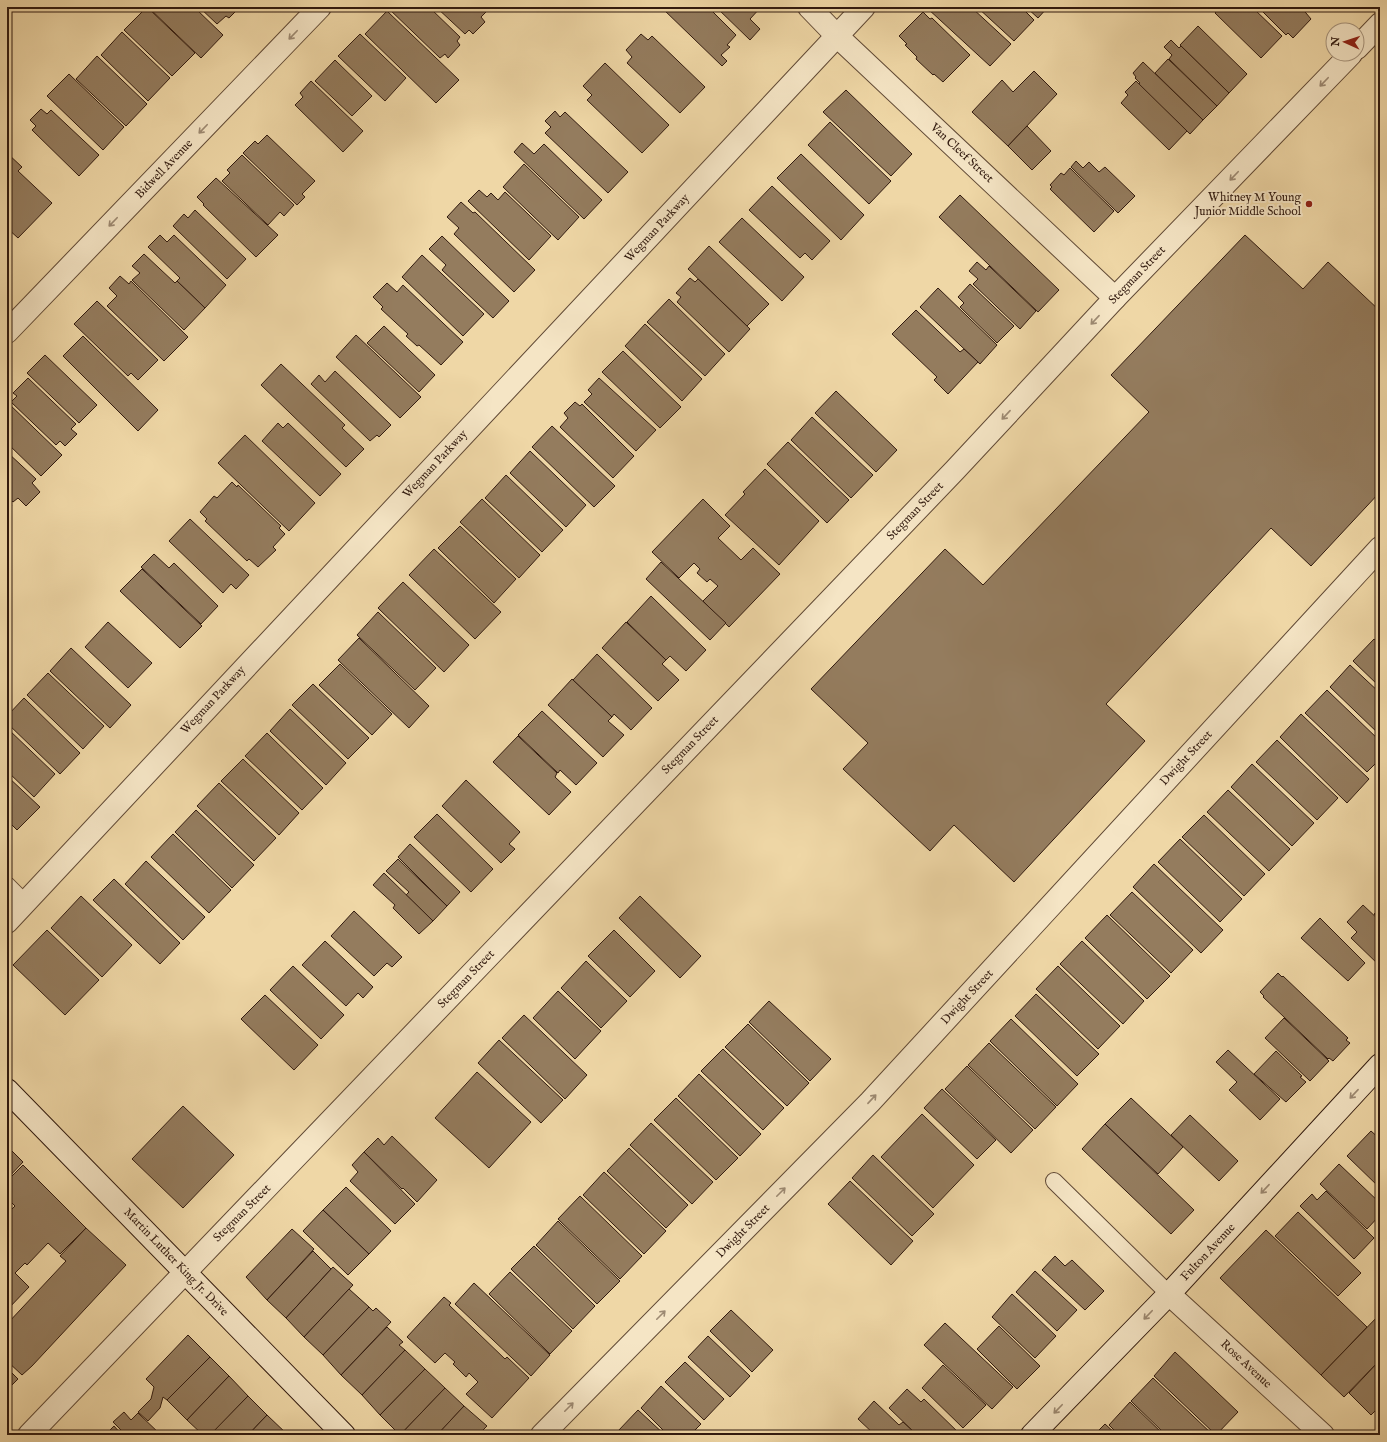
<svg xmlns="http://www.w3.org/2000/svg" width="1387" height="1442" viewBox="0 0 1387 1442" font-family="'IM FELL English',serif">
<style>
.building{fill:#947c5e;stroke:#311a0f}
.lines{fill:none;stroke-linecap:round;stroke-linejoin:round}
.lane-casing{stroke:#604935;stroke-width:18}
.street-casing{stroke:#604935;stroke-width:24}
.secondary-casing{stroke:#311a0f;stroke-width:24}
.lane{stroke:#f5e5c5;stroke-width:16}
.street{stroke:#f5e5c5;stroke-width:22}
.secondary{stroke:#f5e5c5;stroke-width:22}
.oneway{stroke:#9d8a73}
.poi-dot{fill:#8f2418;stroke:#f5e5c5;stroke-width:1.5}
.labels{text-anchor:middle;dominant-baseline:central;stroke-width:4;stroke-linejoin:round;paint-order:stroke}
.street-label{font-size:12px;fill:#311a0f;stroke:#f5e5c5}
.poi-label{font-size:12px;fill:#311a0f;stroke:#f5e5c5;text-anchor:end}
</style>
<rect width="100%" height="100%" fill="#efd7a6"/>
<filter id="stains"><feTurbulence type="fractalNoise" baseFrequency=".005" numOctaves="4"/><feColorMatrix values="0 0 0 0 .2 0 0 0 0 .09 0 0 0 0 .02 0 0 0 .5 -.17"/></filter>
<radialGradient id="worn" r=".72"><stop offset=".6" stop-color="#630" stop-opacity="0"/><stop offset="1" stop-color="#630" stop-opacity=".3"/></radialGradient>
<g class="building">
<path d="M147 7 195 53 172 76 124 30Z"/>
<path d="M148 7H194L223 35 201 58Z"/>
<path d="M199 7H240L229 18 226 16 217 24Z"/>
<path d="M387 7H429L460 37 457 41 460 45 448 58 445 54 440 58Z"/>
<path d="M436 7H480L486 12 481 17 485 22 473 34 469 30 465 34Z"/>
<path d="M663 7H708L736 35 727 45 730 47 721 55 727 61 722 66 662 8Z"/>
<path d="M716 7H761L750 19 760 29 750 40Z"/>
<path d="M929 7H971L1011 44 990 66 927 8Z"/>
<path d="M977 7H1021L1034 20 1014 41Z"/>
<path d="M1026 7H1048L1038 18Z"/>
<path d="M1220 7H1252L1282 36 1261 58 1215 13Z"/>
<path d="M1258 7H1301L1311 19 1293 38 1288 33 1286 35Z"/>
<path d="M387 11 459 80 436 103 365 34Z"/>
<path d="M923 12 930 19 932 18 970 55 943 82 934 74 933 75 916 59 917 57 905 45 907 44 899 36Z"/>
<path d="M1198 26 1247 74 1229 93 1180 45Z"/>
<path d="M122 32 170 78 148 101 101 55Z"/>
<path d="M360 34 406 78 385 101 338 56Z"/>
<path d="M641 34 648 40 652 36 705 87 680 113 627 63 632 57 626 50Z"/>
<path d="M1171 40 1179 48 1181 46 1229 93 1217 106 1169 59 1172 55 1164 47Z"/>
<path d="M97 56 147 104 126 126 76 79Z"/>
<path d="M1168 59 1217 106 1203 120 1155 73Z"/>
<path d="M335 60 372 96 352 116 315 81Z"/>
<path d="M1143 62 1203 120 1190 134 1138 84 1140 83 1135 78 1136 77 1133 73Z"/>
<path d="M605 63 669 125 642 153 587 100 592 95 583 86Z"/>
<path d="M1034 71 1057 94 1008 146 972 112 1002 80 1013 92Z"/>
<path d="M69 74 124 127 103 150 47 96Z"/>
<path d="M311 81 363 131 343 152 295 105 303 97 300 93Z"/>
<path d="M1136 81 1187 131 1169 150 1121 103 1128 95 1125 92Z"/>
<path d="M846 90 912 154 891 176 823 112Z"/>
<path d="M41 109 47 114 51 110 99 155 79 176 32 130 36 126 30 120Z"/>
<path d="M555 111 560 117 565 112 628 172 608 193 545 133 551 127 545 121Z"/>
<path d="M830 122 891 181 869 204 808 145Z"/>
<path d="M1027 126 1051 151 1032 170 1008 146Z"/>
<path d="M267 135 315 181 302 194 305 197 297 205 243 153 255 141 258 144Z"/>
<path d="M522 143 534 154 544 144 602 200 584 219 514 152Z"/>
<path d="M7 153 22 167 18 171 52 203 18 238 7 228Z"/>
<path d="M801 154 864 215 841 240 777 178Z"/>
<path d="M242 155 294 205 284 216 280 212 268 225 222 181 230 173 227 170Z"/>
<path d="M1076 161 1083 168 1089 162 1099 172 1105 167 1135 196 1118 213 1071 167Z"/>
<path d="M524 164 579 217 558 240 503 187Z"/>
<path d="M1070 168 1114 211 1094 232 1050 189 1052 187 1050 185 1061 173 1064 175Z"/>
<path d="M216 178 278 235 256 257 203 205 204 204 197 197Z"/>
<path d="M772 186 830 241 812 260 805 253 800 258 749 210Z"/>
<path d="M479 190 487 197 491 193 498 200 505 192 551 236 529 260 468 201Z"/>
<path d="M960 195 1059 290 1038 312 939 217Z"/>
<path d="M461 202 473 213 475 212 535 270 514 292 454 234 459 228 447 217Z"/>
<path d="M195 210 246 259 227 279 173 226 184 214 188 218Z"/>
<path d="M742 218 804 277 782 301 719 242Z"/>
<path d="M160 235 167 242 174 235 226 285 205 308 177 281 180 278 148 247Z"/>
<path d="M1245 235 1303 289 1328 262 1380 311V492L1311 566 1271 528 1106 704 1145 741 1014 882 954 825 930 851 843 769 868 743 811 689 945 549 983 585 1149 412 1111 375Z"/>
<path d="M442 236 509 301 493 318 442 270 446 265 429 249Z"/>
<path d="M709 246 769 304 747 326 688 269Z"/>
<path d="M144 254 175 283 177 281 205 308 184 330 132 280 140 273 132 266Z"/>
<path d="M422 255 484 314 463 336 402 277Z"/>
<path d="M977 262 986 270 989 266 1036 311 1020 329 973 284 978 279 969 271Z"/>
<path d="M120 276 129 284 131 281 188 337 164 361 107 306 117 296 109 288Z"/>
<path d="M690 278 695 282 698 279 750 329 729 352 677 302 681 297 676 293Z"/>
<path d="M387 283 397 292 403 285 463 342 441 365 419 345 417 346 406 336 408 334 381 309 383 307 373 297Z"/>
<path d="M970 284 1014 326 997 343 960 307 964 303 958 297Z"/>
<path d="M938 288 997 345 980 364 920 307Z"/>
<path d="M669 299 725 354 705 376 647 322Z"/>
<path d="M97 301 158 360 138 380 131 373 128 376 74 324Z"/>
<path d="M916 310 960 352 964 349 978 362 948 394 934 380 937 377 892 334Z"/>
<path d="M645 324 702 379 682 401 625 346Z"/>
<path d="M384 326 435 375 419 392 367 343Z"/>
<path d="M356 335 421 397 400 418 336 357Z"/>
<path d="M83 336 158 410 138 431 63 356Z"/>
<path d="M623 351 681 407 660 428 602 372Z"/>
<path d="M45 355 97 405 79 423 27 373Z"/>
<path d="M281 364 345 425 342 428 364 449 346 467 261 385Z"/>
<path d="M335 371 391 425 379 437 377 435 370 441 311 384 319 375 325 382Z"/>
<path d="M28 378 76 424 71 429 77 434 65 446 60 441 56 445 11 402 17 396 13 393Z"/>
<path d="M599 378 656 430 636 451 584 402 592 394 588 390Z"/>
<path d="M836 391 897 450 876 472 815 413Z"/>
<path d="M7 402 62 455 41 476 7 443Z"/>
<path d="M575 402 580 406 582 404 634 456 613 478 560 427 568 418 564 413Z"/>
<path d="M812 417 873 475 851 498 791 440Z"/>
<path d="M278 423 283 428 288 423 341 474 320 496 262 441Z"/>
<path d="M552 426 615 486 594 507 532 447Z"/>
<path d="M245 435 315 503 289 531 218 463Z"/>
<path d="M788 442 849 500 827 523 767 464Z"/>
<path d="M530 451 586 505 566 527 510 473Z"/>
<path d="M7 452 36 479 32 483 40 492 26 506 18 498 13 502 7 497Z"/>
<path d="M765 469 819 521 779 565 725 515 745 494 743 492Z"/>
<path d="M506 475 563 530 542 552 485 498Z"/>
<path d="M232 482 237 487 238 485 281 526 279 528 285 534 273 547 276 550 258 567 249 559 247 561 205 521 207 519 200 512 214 496 217 498Z"/>
<path d="M482 499 540 555 519 578 460 522Z"/>
<path d="M703 499 730 526 718 538 741 560 753 548 780 574 729 627 703 601 718 586 710 579 707 582 697 573 700 569 694 563 679 578 652 552Z"/>
<path d="M7 500 12 505 7 511Z"/>
<path d="M190 519 249 575 236 589 231 584 223 593 169 541Z"/>
<path d="M460 526 516 579 494 603 438 548Z"/>
<path d="M434 549 501 612 475 639 409 575Z"/>
<path d="M154 554 169 568 174 563 218 606 201 624 141 567Z"/>
<path d="M661 562 726 623 710 640 646 579Z"/>
<path d="M142 569 202 626 180 648 120 591Z"/>
<path d="M403 582 469 645 444 672 378 608Z"/>
<path d="M651 596 706 650 686 671 670 656 666 660 627 622Z"/>
<path d="M378 612 436 668 415 690 357 635Z"/>
<path d="M108 622 152 663 128 688 85 647Z"/>
<path d="M626 622 666 660 662 664 679 680 658 701 602 648Z"/>
<path d="M359 638 429 706 409 728 338 660Z"/>
<path d="M1374 639 1380 644V687L1353 661Z"/>
<path d="M71 648 131 705 110 728 50 671Z"/>
<path d="M597 654 652 708 631 730 614 714 612 717 573 680Z"/>
<path d="M340 664 392 714 372 735 319 685Z"/>
<path d="M1350 665 1380 693V735L1330 687Z"/>
<path d="M48 673 104 726 83 749 27 695Z"/>
<path d="M572 679 612 717 608 721 624 735 603 757 548 705Z"/>
<path d="M313 684 369 738 348 759 292 705Z"/>
<path d="M1327 690 1380 741V759L1367 772 1305 713Z"/>
<path d="M24 698 80 753 60 774 7 723V716Z"/>
<path d="M290 709 346 763 326 785 270 731Z"/>
<path d="M542 711 597 763 576 785 560 770 558 773 518 735Z"/>
<path d="M1301 714 1369 779 1347 803 1280 737Z"/>
<path d="M7 728 55 774 34 797 7 771Z"/>
<path d="M267 733 323 788 302 810 245 756Z"/>
<path d="M518 736 557 773 555 777 571 792 549 815 493 762Z"/>
<path d="M1277 740 1338 798 1317 820 1256 762Z"/>
<path d="M243 759 299 813 279 835 221 781Z"/>
<path d="M1252 764 1314 823 1292 846 1231 787Z"/>
<path d="M7 776 40 807 17 830 7 820Z"/>
<path d="M466 780 520 832 509 844 515 849 501 863 442 806Z"/>
<path d="M219 783 276 838 254 861 197 806Z"/>
<path d="M1228 790 1290 849 1269 871 1207 812Z"/>
<path d="M196 810 254 865 232 888 175 832Z"/>
<path d="M437 814 493 869 471 892 414 837Z"/>
<path d="M1204 815 1265 874 1244 896 1182 837Z"/>
<path d="M173 834 231 890 209 913 151 857Z"/>
<path d="M1180 839 1242 899 1220 922 1158 862Z"/>
<path d="M410 844 460 892 447 906 398 857Z"/>
<path d="M398 859 447 906 433 921 406 895 409 892 386 871Z"/>
<path d="M146 861 205 917 183 940 125 884Z"/>
<path d="M1154 864 1223 930 1201 953 1133 887Z"/>
<path d="M384 873 433 921 419 934 393 908 395 905 373 885Z"/>
<path d="M114 879 180 943 160 964 93 900Z"/>
<path d="M1132 892 1193 950 1171 973 1110 915Z"/>
<path d="M81 896 132 945 102 977 51 928Z"/>
<path d="M640 896 701 956 680 978 619 918Z"/>
<path d="M1363 905 1380 921V966L1351 938 1357 932 1347 922Z"/>
<path d="M1380 908V919L1374 914Z"/>
<path d="M354 911 402 957 392 967 387 963 374 976 331 936Z"/>
<path d="M1107 915 1170 976 1147 999 1085 938Z"/>
<path d="M1320 918 1365 963 1348 981 1301 938Z"/>
<path d="M47 930 99 980 65 1015 13 965Z"/>
<path d="M614 930 655 971 630 997 588 956Z"/>
<path d="M325 941 373 987 363 998 358 993 346 1006 302 965Z"/>
<path d="M1082 941 1144 1001 1123 1024 1060 964Z"/>
<path d="M586 961 627 1001 601 1028 561 988Z"/>
<path d="M293 966 344 1015 321 1039 270 990Z"/>
<path d="M1058 966 1120 1026 1098 1049 1036 989Z"/>
<path d="M1278 973 1282 977 1283 976 1348 1038 1346 1040 1350 1043 1333 1061 1329 1058 1328 1059 1263 997 1264 996 1260 992Z"/>
<path d="M558 991 601 1031 575 1059 533 1018Z"/>
<path d="M1036 994 1099 1054 1077 1076 1015 1016Z"/>
<path d="M265 995 318 1045 294 1070 241 1019Z"/>
<path d="M769 1001 831 1059 810 1081 749 1022Z"/>
<path d="M524 1015 587 1075 565 1099 502 1038Z"/>
<path d="M1284 1018 1329 1061 1310 1081 1265 1038Z"/>
<path d="M1011 1019 1078 1084 1057 1106 990 1041Z"/>
<path d="M748 1024 809 1083 787 1106 725 1047Z"/>
<path d="M499 1040 563 1100 541 1123 478 1063Z"/>
<path d="M989 1043 1056 1107 1035 1129 968 1065Z"/>
<path d="M723 1049 784 1108 763 1130 701 1071Z"/>
<path d="M1228 1050 1280 1099 1260 1120 1229 1090 1237 1082 1216 1062Z"/>
<path d="M1276 1051 1302 1076 1300 1077 1306 1082 1286 1102 1254 1074Z"/>
<path d="M967 1066 1033 1130 1011 1153 945 1089Z"/>
<path d="M477 1072 531 1122 489 1168 435 1118Z"/>
<path d="M699 1074 761 1134 740 1156 678 1096Z"/>
<path d="M942 1089 996 1140 977 1159 924 1108Z"/>
<path d="M676 1098 738 1158 716 1180 654 1120Z"/>
<path d="M1131 1098 1183 1147 1158 1174 1105 1124Z"/>
<path d="M183 1106 234 1155 183 1208 132 1159Z"/>
<path d="M922 1114 974 1165 933 1208 881 1157Z"/>
<path d="M1190 1115 1238 1161 1219 1181 1171 1135Z"/>
<path d="M651 1123 713 1182 692 1204 630 1145Z"/>
<path d="M1105 1124 1194 1210 1171 1234 1082 1149Z"/>
<path d="M1371 1131 1380 1139V1188L1347 1156Z"/>
<path d="M392 1136 437 1180 417 1202 403 1188 402 1189 364 1152 378 1138 384 1145Z"/>
<path d="M7 1146 23 1162 7 1179Z"/>
<path d="M629 1148 688 1205 666 1228 607 1171Z"/>
<path d="M364 1152 415 1204 395 1224 350 1181 358 1172 352 1165Z"/>
<path d="M873 1155 934 1214 912 1236 852 1178Z"/>
<path d="M1339 1164 1380 1203V1215L1367 1229 1320 1184Z"/>
<path d="M23 1165 86 1228 60 1254 48 1243 27 1265 25 1263 15 1273 29 1287 7 1310V1214L15 1206 7 1198V1181Z"/>
<path d="M604 1172 666 1231 644 1254 583 1195Z"/>
<path d="M850 1181 913 1241 891 1265 828 1204Z"/>
<path d="M346 1187 391 1231 369 1254 323 1210Z"/>
<path d="M1326 1191 1374 1238 1354 1259 1300 1206 1312 1194 1317 1200Z"/>
<path d="M580 1196 642 1256 620 1279 558 1219Z"/>
<path d="M323 1210 369 1254 348 1275 303 1231Z"/>
<path d="M1298 1212 1361 1273 1338 1296 1275 1236Z"/>
<path d="M558 1221 620 1281 597 1304 536 1245Z"/>
<path d="M86 1228 126 1265 32 1366 22 1375 7 1361V1324L66 1261 60 1256Z"/>
<path d="M292 1229 314 1249 267 1300 246 1277Z"/>
<path d="M1266 1230 1367 1327 1321 1375 1220 1278Z"/>
<path d="M534 1246 595 1306 573 1329 511 1269Z"/>
<path d="M313 1251 331 1269 286 1318 267 1300Z"/>
<path d="M1055 1256 1065 1266 1072 1260 1104 1291 1085 1310 1042 1270Z"/>
<path d="M333 1267 353 1285 304 1337 286 1318Z"/>
<path d="M1035 1271 1077 1310 1057 1331 1016 1292Z"/>
<path d="M510 1272 572 1331 550 1354 489 1294Z"/>
<path d="M474 1283 550 1355 531 1376 455 1304Z"/>
<path d="M349 1289 369 1307 323 1355 304 1337Z"/>
<path d="M1012 1294 1056 1336 1035 1358 992 1317Z"/>
<path d="M444 1297 451 1303 449 1305 505 1359 507 1357 529 1378 492 1418 466 1394 478 1382 469 1373 466 1377 453 1364 455 1362 445 1353 435 1363 407 1337Z"/>
<path d="M369 1307 373 1311 376 1308 391 1322 341 1375 323 1355Z"/>
<path d="M731 1310 773 1350 752 1372 710 1331Z"/>
<path d="M1380 1314V1360L1344 1397 1321 1375Z"/>
<path d="M945 1323 1013 1387 992 1409 924 1345Z"/>
<path d="M999 1326 1040 1366 1017 1389 977 1349Z"/>
<path d="M387 1327 403 1342 399 1345 405 1350 362 1395 341 1375Z"/>
<path d="M188 1335 210 1357 167 1400 163 1397 160 1408 148 1421 138 1412 151 1399 154 1387 146 1379Z"/>
<path d="M708 1336 750 1376 730 1397 688 1357Z"/>
<path d="M405 1350 425 1369 380 1415 362 1395Z"/>
<path d="M1175 1352 1238 1412 1216 1435 1154 1376Z"/>
<path d="M210 1357 229 1376 187 1420 167 1400Z"/>
<path d="M1380 1360V1406L1371 1415 1349 1393Z"/>
<path d="M685 1362 724 1399 704 1420 665 1382Z"/>
<path d="M943 1365 986 1405 963 1428 922 1388Z"/>
<path d="M7 1368 18 1379 7 1390Z"/>
<path d="M425 1369 445 1388 400 1435 380 1415Z"/>
<path d="M229 1376 248 1396 211 1435H203L187 1420Z"/>
<path d="M1153 1378 1213 1435H1166L1131 1401Z"/>
<path d="M661 1386 701 1424 690 1435H668L641 1408Z"/>
<path d="M445 1388 464 1406 437 1435H400Z"/>
<path d="M907 1389 921 1402 924 1399 961 1435H917L889 1408Z"/>
<path d="M248 1396 267 1415 248 1435H210Z"/>
<path d="M874 1401 899 1425 903 1422 917 1435H875L858 1419Z"/>
<path d="M1130 1402 1164 1435H1119L1109 1425Z"/>
<path d="M464 1406 487 1426 478 1435H437Z"/>
<path d="M638 1410 665 1435H623L618 1431Z"/>
<path d="M124 1412 131 1420 138 1413 161 1435H126L113 1422Z"/>
<path d="M267 1415 288 1435H248Z"/>
<path d="M1105 1424 1117 1435H1094Z"/>
<path d="M114 1426 122 1435H105Z"/>
</g>
<g class="lines">
<g class="lane-casing">
<g id="lane">
<path d="M7 885 25 903"/>
<path d="M1054 1181 1169 1294"/>
</g>
</g>
<g class="street-casing">
<g id="street">
<path d="M809 7 837 36 1115 298"/>
<path d="M1357 48 1380 24"/>
<path d="M7 332 320 7"/>
<path d="M7 922 864 7"/>
<path d="M1169 1294 1323 1435"/>
<path d="M29 1435 955 470 1115 298 1351 54"/>
<path d="M542 1435 870 1102 1380 548"/>
</g>
</g>
<g class="secondary-casing">
<g id="secondary">
<path d="M7 1090 344 1435"/>
<path d="M1032 1435 1169 1294 1380 1065"/>
</g>
</g>
<use href="#lane" class="lane"/>
<use href="#street" class="street"/>
<use href="#secondary" class="secondary"/>
</g>
<defs><path id="oneway-shaft" d="M-6 0H5M1.5-3L5.5 0L1.5 3" fill="none" stroke-width="1.6" stroke-linecap="round" stroke-linejoin="round"/></defs>
<g class="oneway">
<use href="#oneway-shaft" transform="translate(293 35) rotate(134)"/>
<use href="#oneway-shaft" transform="translate(1324 82) rotate(134)"/>
<use href="#oneway-shaft" transform="translate(203 129) rotate(134)"/>
<use href="#oneway-shaft" transform="translate(1234 176) rotate(134)"/>
<use href="#oneway-shaft" transform="translate(113 222) rotate(134)"/>
<use href="#oneway-shaft" transform="translate(1095 320) rotate(133)"/>
<use href="#oneway-shaft" transform="translate(1006 415) rotate(133)"/>
<use href="#oneway-shaft" transform="translate(1354 1094) rotate(133)"/>
<use href="#oneway-shaft" transform="translate(872 1099) rotate(-47)"/>
<use href="#oneway-shaft" transform="translate(1265 1189) rotate(133)"/>
<use href="#oneway-shaft" transform="translate(781 1192) rotate(-45)"/>
<use href="#oneway-shaft" transform="translate(661 1315) rotate(-45)"/>
<use href="#oneway-shaft" transform="translate(1148 1315) rotate(134)"/>
<use href="#oneway-shaft" transform="translate(569 1407) rotate(-45)"/>
<use href="#oneway-shaft" transform="translate(1058 1409) rotate(134)"/>
</g>
<circle class="poi-dot" cx="1309" cy="204" r="4"/>
<g class="labels">
<g class="street-label">
<text transform="translate(962 153) rotate(43)">Van Cleef Street</text>
<text transform="translate(164 169) rotate(-46)">Bidwell Avenue</text>
<text transform="translate(657 228) rotate(-47)">Wegman Parkway</text>
<text transform="translate(1137 275) rotate(-46)">Stegman Street</text>
<text transform="translate(435 464) rotate(-47)">Wegman Parkway</text>
<text transform="translate(915 511) rotate(-46)">Stegman Street</text>
<text transform="translate(213 700) rotate(-47)">Wegman Parkway</text>
<text transform="translate(690 745) rotate(-46)">Stegman Street</text>
<text transform="translate(1186 758) rotate(-47)">Dwight Street</text>
<text transform="translate(466 979) rotate(-46)">Stegman Street</text>
<text transform="translate(967 997) rotate(-47)">Dwight Street</text>
<text transform="translate(242 1213) rotate(-45)">Stegman Street</text>
<text transform="translate(743 1231) rotate(-45)">Dwight Street</text>
<text transform="translate(1208 1252) rotate(-47)">Fulton Avenue</text>
<text transform="translate(176 1262) rotate(46)">Martin Luther King Jr. Drive</text>
<text transform="translate(1246 1364) rotate(43)">Rose Avenue</text>
</g>
<g class="poi-label">
<text x="1301" y="197">Whitney M Young<tspan x="1301" dy="14">Junior Middle School</tspan></text>
</g>
</g>
<rect width="1387" height="1442" fill="none" stroke="#efd7a6" stroke-width="24"/>
<rect x="8" y="8" width="1371" height="1426" fill="none" stroke="#311a0f" stroke-width="2"/>
<rect x="12" y="12" width="1363" height="1418" fill="none" stroke="#311a0f"/>
<g transform="translate(1345 42) rotate(273)"><circle r="19" fill="#f5e5c5" stroke="#a7947c"/>
<path d="M0-3L7 15L0 10L-7 15Z" fill="#8f2418"/>
<text y="-6" font-size="11" font-weight="bold" text-anchor="middle" fill="#311a0f">N</text>
</g>
<rect width="100%" height="100%" filter="url(#stains)"/>
<rect width="100%" height="100%" fill="url(#worn)"/>
</svg>
